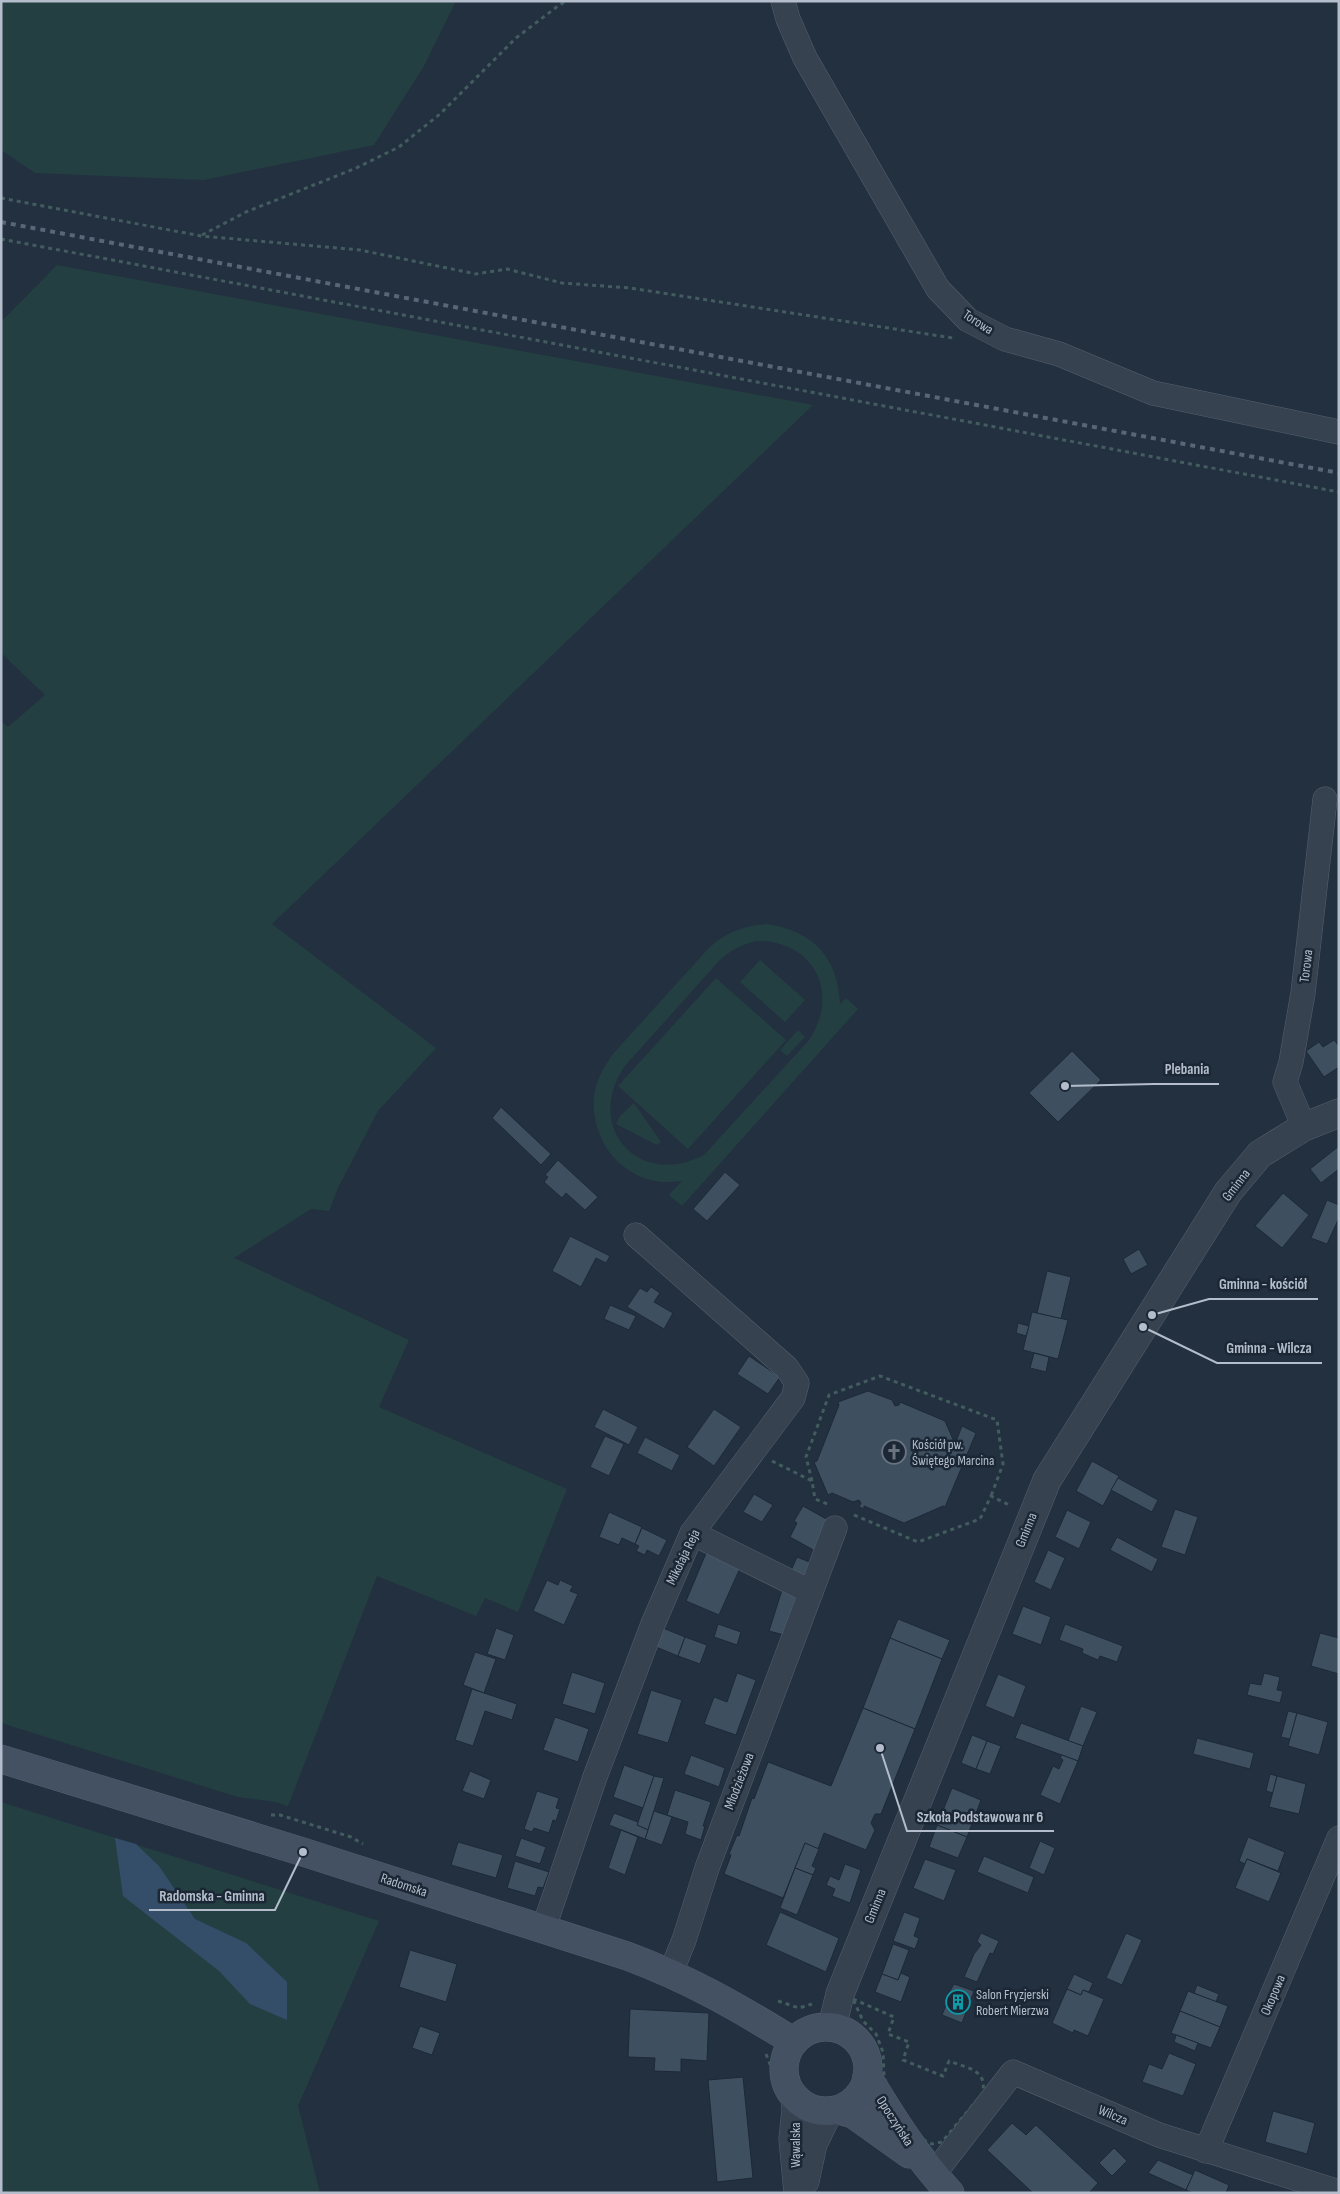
<svg xmlns="http://www.w3.org/2000/svg" width="1340" height="2194" viewBox="0 0 1340 2194" font-family="'Sofia Sans Condensed',sans-serif">
<style>
.green{fill:#243f41;fill-rule:evenodd}
.water{fill:#344d69}
.building{fill:#3e4f60;stroke:#1e2937}
.lines{fill:none;stroke-linecap:round;stroke-linejoin:round}
.minor-casing{stroke:#55606e;stroke-width:25}
.tertiary-casing{stroke:#55606e;stroke-width:29}
.secondary-casing{stroke:#55606e;stroke-width:29}
.path{stroke:#435c5e;stroke-width:3;stroke-dasharray:4 4;stroke-linecap:butt}
.minor{stroke:#374250;stroke-width:24}
.tertiary{stroke:#374250;stroke-width:28}
.secondary{stroke:#445163;stroke-width:28}
.rail{stroke:#586677;stroke-width:4;stroke-dasharray:5 5;stroke-linecap:butt}
.labels{text-anchor:middle;dominant-baseline:central;stroke-width:5;stroke-linejoin:round;paint-order:stroke}
.street-label{font-size:14px;fill:#b3bdcb;stroke:#1c2735}
.poi-label{font-size:14px;fill:#b3bdcb;stroke:#1c2735;text-anchor:start}
.leader{fill:none;stroke:#b3bdcb;stroke-width:2}
.callout-dot{fill:#b3bdcb;stroke:#1c2735;stroke-width:2}
.callout-label{font-size:15px;text-anchor:middle;font-weight:bold;fill:#b3bdcb;stroke:#1c2735;stroke-width:5;stroke-linejoin:round;paint-order:stroke}
</style>
<rect width="100%" height="100%" fill="#223040"/>
<g class="green">
<path d="M1 1H456L424 66 374 145 204 180 35 173 1 150Z"/>
<path d="M57 265 813 405 272 924 436 1048 378 1111 338 1188 329 1211 311 1209 234 1258 409 1340 379 1407 567 1489 518 1612 485 1598 476 1616 377 1576 288 1806 276 1802 238 1797 1 1723V721L8 727 45 695 1 653V322Z"/>
<path d="M767 924C813 931 838 957 840 1004L846 998 858 1009 682 1206 669 1195 682 1181C671 1182 661 1183 651 1180 610 1170 586 1126 596 1086 599 1075 606 1065 612 1055L706 951C724 933 742 926 767 924ZM756 941C813 940 841 992 809 1040L704 1155C639 1189 584 1128 624 1067L719 961C730 951 740 945 756 941Z"/>
<path d="M760 960 805 1000 785 1022 740 982Z"/>
<path d="M716 978 786 1040 688 1149 618 1086Z"/>
<path d="M798 1030 805 1037 787 1056 780 1050Z"/>
<path d="M634 1103 661 1142 657 1145 616 1124 620 1116Z"/>
<path d="M1 1802 379 1921 298 2106 320 2193H1Z"/>
</g>
<path class="water" d="M115 1838 136 1844 159 1866 195 1919 246 1943 287 1982V2020L250 2004 219 1971 123 1896Z"/>
<g class="building">
<path d="M1334 1040 1339 1046V1067L1324 1077 1306 1051 1319 1042 1323 1047Z"/>
<path d="M1072 1051 1101 1080 1058 1122 1029 1093Z"/>
<path d="M501 1107 551 1154 541 1165 492 1118Z"/>
<path d="M1339 1146V1169L1321 1183 1310 1169Z"/>
<path d="M558 1160 598 1197 585 1210 566 1193 562 1198 544 1182 548 1177 545 1175Z"/>
<path d="M725 1172 740 1185 707 1221 693 1209Z"/>
<path d="M1283 1193 1309 1215 1282 1248 1255 1226Z"/>
<path d="M1327 1200 1339 1205V1218L1327 1244 1311 1238Z"/>
<path d="M570 1236 610 1256 606 1263 596 1258 581 1287 552 1271Z"/>
<path d="M1139 1249 1148 1265 1131 1274 1123 1259Z"/>
<path d="M1047 1271 1071 1277 1061 1319 1037 1313Z"/>
<path d="M651 1287 660 1293 654 1302 673 1313 664 1329 627 1307 640 1288 647 1292Z"/>
<path d="M610 1305 636 1316 629 1330 604 1319Z"/>
<path d="M1032 1312 1068 1320 1058 1359 1023 1350Z"/>
<path d="M1018 1323 1029 1326 1026 1336 1016 1333Z"/>
<path d="M1034 1353 1049 1357 1046 1372 1030 1368Z"/>
<path d="M749 1356 780 1377 768 1394 737 1374Z"/>
<path d="M868 1391 892 1400 895 1406 899 1405 900 1402 945 1421 955 1444 962 1426 976 1433 945 1507 943 1506 904 1523 864 1506V1509L859 1507 861 1503 859 1500 853 1502 832 1493 828 1495 814 1462 817 1461 839 1405 838 1402Z"/>
<path d="M603 1409 638 1427 629 1445 594 1427Z"/>
<path d="M714 1409 741 1427 714 1466 687 1447Z"/>
<path d="M605 1436 624 1444 609 1476 590 1467Z"/>
<path d="M645 1437 680 1455 672 1471 637 1453Z"/>
<path d="M1092 1461 1119 1476 1103 1506 1076 1491Z"/>
<path d="M1118 1478 1158 1500 1152 1512 1111 1490Z"/>
<path d="M754 1494 773 1505 762 1522 743 1512Z"/>
<path d="M803 1506 830 1521 817 1552 790 1537 797 1523 794 1521Z"/>
<path d="M1175 1509 1198 1517 1185 1555 1161 1547Z"/>
<path d="M1067 1510 1091 1522 1079 1549 1055 1537Z"/>
<path d="M609 1512 642 1527 635 1544 622 1538 619 1545 599 1537Z"/>
<path d="M642 1528 667 1540 659 1556 647 1550 645 1555 636 1551 639 1546 635 1544Z"/>
<path d="M1117 1537 1158 1559 1152 1572 1110 1550Z"/>
<path d="M1048 1550 1065 1558 1051 1590 1034 1582Z"/>
<path d="M707 1551 741 1566 719 1615 686 1601Z"/>
<path d="M797 1557 812 1563 804 1582 789 1575Z"/>
<path d="M547 1580 558 1585 560 1580 573 1586 570 1591 578 1594 564 1625 533 1611Z"/>
<path d="M783 1587 798 1592 784 1635 769 1631Z"/>
<path d="M1023 1606 1051 1617 1041 1645 1012 1634Z"/>
<path d="M898 1619 950 1640 942 1659 890 1638Z"/>
<path d="M718 1624 741 1632 737 1645 714 1637Z"/>
<path d="M1065 1624 1123 1646 1117 1662 1100 1656 1098 1660 1082 1653 1083 1649 1059 1640Z"/>
<path d="M496 1628 514 1635 505 1660 487 1654Z"/>
<path d="M663 1628 685 1637 678 1656 656 1647Z"/>
<path d="M1320 1633 1339 1638V1674L1311 1666Z"/>
<path d="M685 1637 707 1645 700 1664 678 1656Z"/>
<path d="M890 1638 942 1659 915 1729 863 1708Z"/>
<path d="M475 1652 496 1659 484 1693 463 1685Z"/>
<path d="M572 1672 605 1683 595 1714 562 1704Z"/>
<path d="M737 1673 756 1680 736 1735 704 1724 714 1697 727 1702Z"/>
<path d="M1264 1673 1280 1677 1277 1690 1283 1691 1280 1703 1247 1695 1250 1683 1261 1685Z"/>
<path d="M998 1674 1026 1686 1014 1718 985 1706Z"/>
<path d="M472 1689 517 1704 512 1720 485 1711 473 1746 455 1740Z"/>
<path d="M651 1690 682 1700 668 1743 637 1734Z"/>
<path d="M1081 1706 1097 1712 1083 1746 1068 1741Z"/>
<path d="M863 1708 915 1729 881 1814H875L871 1823 875 1830 866 1850 824 1833 818 1849 805 1843 783 1898 724 1874 731 1855 729 1854 737 1835 739 1836 752 1798 754 1799 768 1762 831 1786Z"/>
<path d="M1288 1711 1297 1713 1290 1739 1281 1737Z"/>
<path d="M1297 1713 1328 1722 1319 1755 1288 1746Z"/>
<path d="M555 1717 589 1729 578 1762 543 1750Z"/>
<path d="M1021 1723 1083 1746 1078 1761 1015 1738Z"/>
<path d="M972 1735 987 1741 976 1769 961 1763Z"/>
<path d="M1197 1738 1254 1753 1250 1769 1193 1754Z"/>
<path d="M987 1741 1001 1746 990 1774 976 1769Z"/>
<path d="M691 1755 725 1768 719 1787 684 1774Z"/>
<path d="M1062 1755 1078 1761 1060 1804 1040 1795 1053 1766 1059 1769 1063 1760 1060 1758Z"/>
<path d="M624 1765 654 1776 643 1808 613 1797Z"/>
<path d="M470 1771 491 1780 484 1799 462 1791Z"/>
<path d="M1270 1774 1277 1776 1273 1793 1266 1791Z"/>
<path d="M654 1776 664 1778 648 1830 637 1825Z"/>
<path d="M1277 1776 1306 1784 1299 1814 1269 1807Z"/>
<path d="M952 1788 981 1800 967 1837 937 1825Z"/>
<path d="M675 1790 711 1802 703 1826H705L701 1840 685 1834 688 1822 667 1815Z"/>
<path d="M537 1791 559 1798 556 1808 560 1809 556 1821 553 1820 549 1833 534 1828 532 1832 524 1829Z"/>
<path d="M654 1811 672 1817 662 1845 645 1839Z"/>
<path d="M614 1813 638 1822 637 1825 648 1830 645 1839 609 1825Z"/>
<path d="M937 1825 967 1837 958 1858 929 1847Z"/>
<path d="M621 1830 638 1837 625 1875 608 1868Z"/>
<path d="M1248 1837 1285 1852 1278 1871 1247 1859 1245 1864 1239 1861Z"/>
<path d="M521 1838 546 1847 540 1864 515 1856Z"/>
<path d="M1040 1841 1055 1848 1044 1875 1029 1868Z"/>
<path d="M458 1842 503 1855 496 1878 451 1865Z"/>
<path d="M805 1843 819 1849 812 1866 816 1868 813 1875 795 1868Z"/>
<path d="M984 1856 1034 1877 1028 1893 977 1872Z"/>
<path d="M925 1859 956 1870 944 1901 913 1888Z"/>
<path d="M1247 1859 1281 1873 1269 1902 1235 1888Z"/>
<path d="M515 1861 549 1872 543 1888 538 1887 535 1896 507 1888Z"/>
<path d="M845 1864 861 1870 850 1903 832 1896 835 1889 826 1885 830 1876 839 1880Z"/>
<path d="M795 1868 813 1875 797 1915 780 1908Z"/>
<path d="M780 1912 839 1938 826 1972 766 1945Z"/>
<path d="M904 1912 920 1918 914 1936 919 1938 915 1949 893 1941Z"/>
<path d="M981 1933 999 1941 993 1954 990 1953 977 1982 964 1977 974 1954 981 1945 977 1941Z"/>
<path d="M1126 1933 1142 1940 1122 1985 1106 1978Z"/>
<path d="M893 1944 909 1950 898 1980 882 1974Z"/>
<path d="M410 1950 457 1964 446 2002 399 1987Z"/>
<path d="M901 1973 910 1977 901 2002 875 1992 882 1974 898 1980Z"/>
<path d="M1074 1974 1093 1983 1089 1992 1083 1990 1081 1995 1067 1989Z"/>
<path d="M954 1984 974 1991 962 2023 942 2015 946 2005 945 1999Z"/>
<path d="M1197 1985 1219 1994 1216 2002 1194 1993Z"/>
<path d="M1067 1989 1081 1995 1083 1990 1104 1999 1088 2036 1074 2030 1073 2033 1052 2023Z"/>
<path d="M1188 1991 1228 2006 1220 2027 1180 2011Z"/>
<path d="M630 2009 709 2013 707 2061 681 2059V2072L654 2071 655 2058 628 2057Z"/>
<path d="M1180 2011 1220 2027 1211 2048 1171 2033Z"/>
<path d="M420 2026 440 2033 432 2055 412 2048Z"/>
<path d="M1176 2035 1198 2043 1195 2051 1174 2042Z"/>
<path d="M1169 2053 1196 2064 1183 2096 1142 2082 1149 2064 1162 2069Z"/>
<path d="M743 2077 753 2178 717 2182 708 2080Z"/>
<path d="M1273 2111 1315 2123 1307 2154 1265 2142Z"/>
<path d="M1012 2123 1026 2135 1036 2125 1098 2183 1089 2193H1033L987 2150Z"/>
<path d="M1114 2148 1127 2161 1112 2176 1099 2163Z"/>
<path d="M1158 2160 1193 2175 1186 2190 1148 2173Z"/>
<path d="M1195 2170 1229 2185 1226 2193H1193L1186 2190Z"/>
</g>
<g class="lines">
<g class="minor-casing">
<g id="minor">
<path d="M783 1 788 19 805 58 938 289 968 320 1005 339 1059 354 1153 393 1339 432"/>
<path d="M1304 1127 1285 1082 1291 1062 1303 993 1325 799"/>
<path d="M692 1533 811 1592"/>
<path d="M543 1930 595 1777 653 1624 692 1533 793 1398 797 1383 787 1368 636 1235"/>
<path d="M671 1972 684 1940 707 1868 835 1528"/>
<path d="M1206 2151 1339 1838"/>
<path d="M933 2175 1013 2072 1159 2135 1339 2192"/>
</g>
</g>
<g class="tertiary-casing">
<g id="tertiary">
<path d="M832 2027 840 1994 1047 1480 1228 1192 1260 1154 1304 1127 1339 1113"/>
<path d="M795 2097 796 2110 793 2139 798 2193"/>
<path d="M805 2181 813 2144 828 2113"/>
</g>
</g>
<g class="secondary-casing">
<g id="secondary">
<path d="M1 1759 303 1852 627 1956C689 1979 738 2007 794 2042"/>
<circle cx="826" cy="2069" r="42"/>
<path d="M867 2076C892 2118 917 2157 950 2193"/>
<path d="M839 2110 853 2114 909 2154"/>
</g>
</g>
<g class="path">
<path d="M1 198 201 236 360 250 476 274 507 269 562 283 630 288 953 338"/>
<path d="M202 235 246 212 354 169 399 147 440 114 516 38 558 6 566 1"/>
<path d="M1 239 1339 492"/>
<path d="M772 1461 812 1481 815 1499 830 1505"/>
<path d="M812 1481 806 1457 829 1395 880 1376 997 1420 1003 1464 991 1496"/>
<path d="M854 1515 918 1542 980 1519 991 1496 1011 1506"/>
<path d="M271 1815H280L351 1837 363 1844"/>
<path d="M853 1999 894 2017 888 2034 909 2042 903 2060 943 2076 949 2061C967 2068 989 2070 982 2094L942 2142 932 2144 922 2139 898 2107 887 2087 884 2075 883 2052 876 2034 863 2021Z"/>
<path d="M778 2001 799 2008 812 2004"/>
<path d="M766 2054 772 2069 775 2084"/>
</g>
<use href="#minor" class="minor"/>
<use href="#tertiary" class="tertiary"/>
<use href="#secondary" class="secondary"/>
<path class="rail" d="M1 222 1339 473"/>
</g>
<defs>
<g id="church-ring" transform="scale(1.25)"><circle r="9.5" fill="#1c2735" stroke="#6b7280" stroke-width="1.5"/><path d="M-1.2-6h2.4v3.5h3.3v2.4h-3.3V6h-2.4V-.1h-3.3v-2.4h3.3Z" fill="#6b7280"/></g>
<g id="building-ring" transform="scale(1.25)"><circle r="9.5" fill="#1c2735" stroke="#0f9aa8" stroke-width="1.5"/><path d="M-4-6H4V6H1V3H-1V6H-4ZM-2.5-4.3h1.7v1.8h-1.7ZM.8-4.3h1.7v1.8H.8ZM-2.5-1h1.7V.8h-1.7ZM.8-1h1.7V.8H.8Z" fill="#0f9aa8"/></g>
</defs>
<g fill-rule="evenodd">
<use href="#church-ring" x="894" y="1452"/>
<use href="#building-ring" x="958" y="2002"/>
</g>
<g class="labels">
<g class="street-label">
<text transform="translate(978 322) rotate(33)">Torowa</text>
<text transform="translate(1306 966) rotate(-83)">Torowa</text>
<text transform="translate(1236 1185) rotate(-52)">Gminna</text>
<text transform="translate(1026 1530) rotate(-68)">Gminna</text>
<text transform="translate(683 1557) rotate(-64)">Mikołaja Reja</text>
<text transform="translate(739 1781) rotate(-69)">Młodzieżowa</text>
<text transform="translate(404 1885) rotate(18)">Radomska</text>
<text transform="translate(875 1906) rotate(-68)">Gminna</text>
<text transform="translate(1273 1995) rotate(-67)">Okopowa</text>
<text transform="translate(1113 2115) rotate(23)">Wilcza</text>
<text transform="translate(895 2121) rotate(57)">Opoczyńska</text>
<text transform="translate(795 2145) rotate(-90)">Wąwalska</text>
</g>
<g class="poi-label">
<text x="912" y="1444">Kościół pw.<tspan x="912" dy="16">Świętego Marcina</tspan></text>
<text x="976" y="1994">Salon Fryzjerski<tspan x="976" dy="16">Robert Mierzwa</tspan></text>
</g>
</g>
<path class="leader" d="M1065 1086L1154 1084H1219M1152 1315L1209 1299H1318M1143 1327L1217 1363H1322M880 1748L907 1831H1054M303 1852L275 1910H149"/>
<g class="callout-dot">
<circle cx="1065" cy="1086" r="5"/>
<circle cx="1152" cy="1315" r="5"/>
<circle cx="1143" cy="1327" r="5"/>
<circle cx="880" cy="1748" r="5"/>
<circle cx="303" cy="1852" r="5"/>
</g>
<g class="callout-label">
<text x="1187" y="1074">Plebania</text>
<text x="1263" y="1289">Gminna - kościół</text>
<text x="1269" y="1353">Gminna - Wilcza</text>
<text x="980" y="1822">Szkoła Podstawowa nr 6</text>
<text x="212" y="1901">Radomska - Gminna</text>
</g>
<rect width="1340" height="2194" fill="none" stroke="#b3bdcb" stroke-width="5"/>
</svg>
